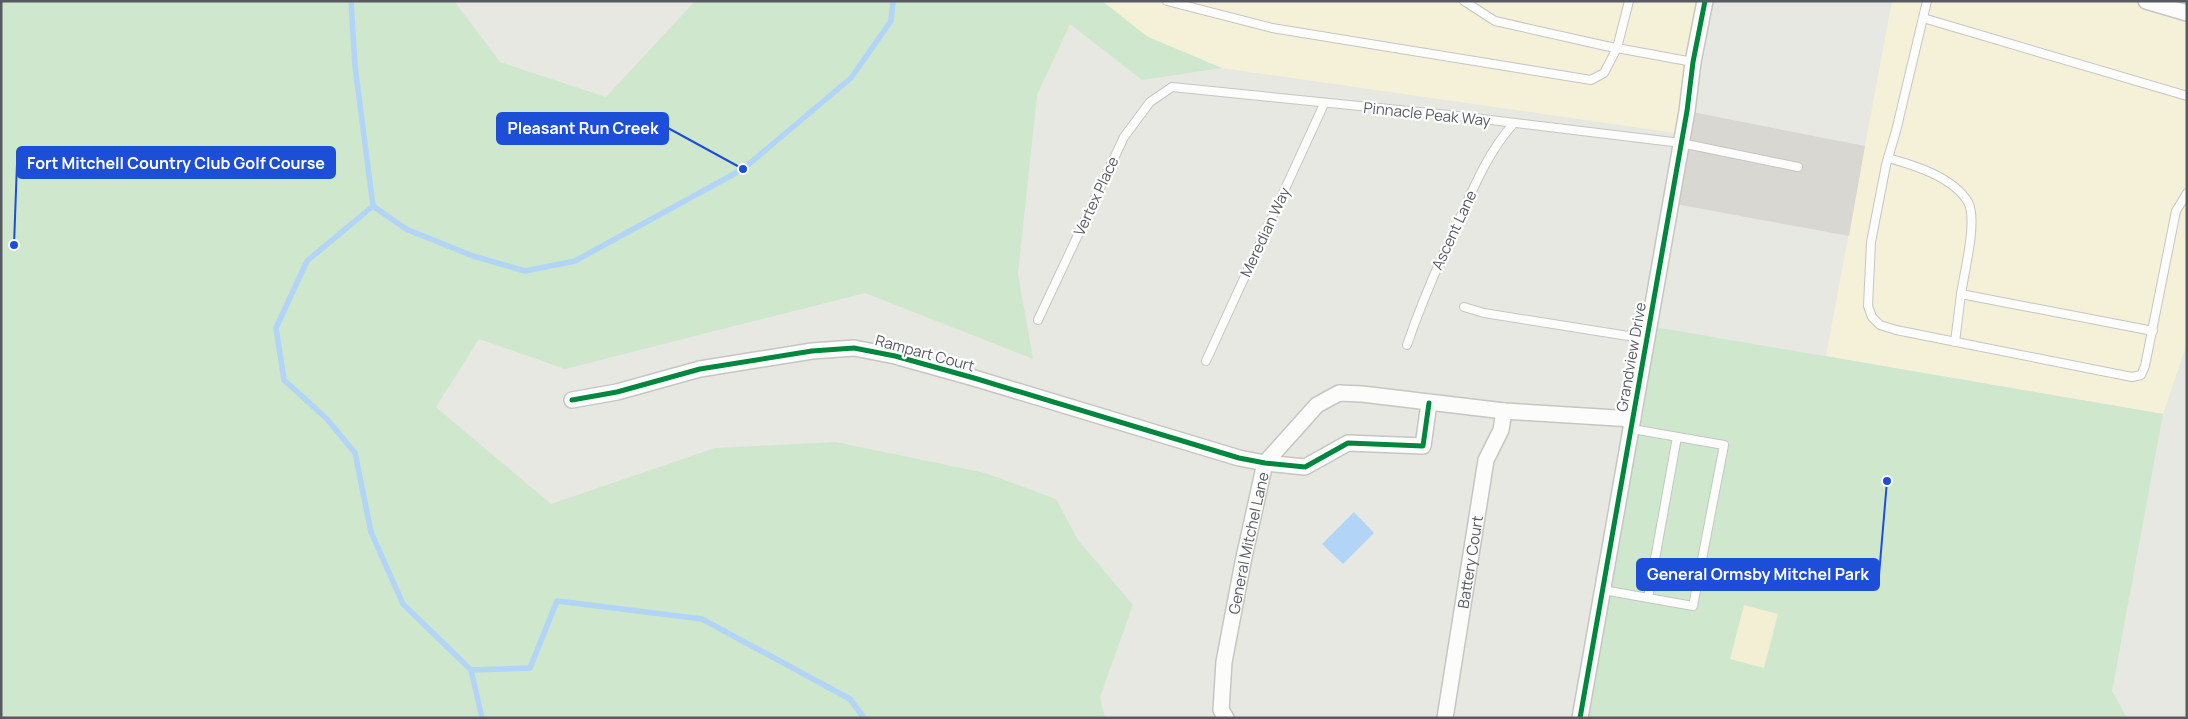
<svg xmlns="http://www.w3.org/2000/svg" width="2188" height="719" viewBox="0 0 2188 719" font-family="Manrope,sans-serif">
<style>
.commercial{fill:#f5f1d8}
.industrial{fill:#d8d7d1}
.green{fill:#cee7cd}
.sand{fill:#f3efd4}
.water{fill:#b2d4f6}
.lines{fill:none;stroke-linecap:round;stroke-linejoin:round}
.stream{stroke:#b2d4f6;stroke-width:5.5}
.lane-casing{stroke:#c5c6c4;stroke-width:10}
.street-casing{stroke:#c5c6c4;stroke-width:18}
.lane{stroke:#fcfcfb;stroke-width:8}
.street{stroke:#fcfcfb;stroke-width:15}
.cycleway-casing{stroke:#fff;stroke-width:8}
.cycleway{stroke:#00873e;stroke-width:5}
.labels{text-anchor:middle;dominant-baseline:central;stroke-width:4.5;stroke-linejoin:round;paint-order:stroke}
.street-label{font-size:15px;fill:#575b61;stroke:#fff}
.leader{fill:none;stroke:#1d4ed8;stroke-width:2}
.callout-dot{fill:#1d4ed8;stroke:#fff;stroke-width:2}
.callout{fill:#1d4ed8;stroke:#1d4ed8;stroke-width:2}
.callout-label{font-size:16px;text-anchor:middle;font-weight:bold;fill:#fff}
</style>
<rect width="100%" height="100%" fill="#e8e8e2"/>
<g class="commercial">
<path d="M1102 1H1705L1683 134 1222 68 1148 37Z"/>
<path d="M1892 1H2146L2187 13V343L2163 414 1826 356Z"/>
</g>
<path class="industrial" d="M1687 111 1865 146 1849 236 1670 203Z"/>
<g class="green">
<path d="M1 1H454L500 62 606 97 695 1H1102L1148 37 1222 68 1142 80 1070 24 1037 95 1018 274 1033 359 865 293 565 369 479 339 436 407 551 504 715 448 836 442 985 473 1056 499 1078 540 1133 605 1100 697 1105 718H1Z"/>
<path d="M1649 326 2163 414 2112 691 2127 718H1580Z"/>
</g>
<path class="sand" d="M1744 605 1778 614 1764 668 1730 659Z"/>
<path class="water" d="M1354 512 1374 533 1343 564 1322 544Z"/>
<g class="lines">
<g class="stream">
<path d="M351 1 355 66 373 206"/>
<path d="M373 206 406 229 473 256 525 271 575 261 743 169 851 78 891 21 893 1"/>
<path d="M373 206 307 261 276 328 284 380 327 419 355 453 371 532 403 604 471 670 482 718"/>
<path d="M471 670 530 668 557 601 702 619 850 699 864 718"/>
</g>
<g class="lane-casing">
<g id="lane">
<path d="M1167 1 1272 28 1591 80 1604 73 1617 48 1629 1"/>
<path d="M1464 1 1495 21 1606 46 1693 62"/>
<path d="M1927 1 1896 131 1886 165 1871 242 1868 306 1872 317 1880 325 1896 330 2132 377 2141 375 2145 366 2176 211 2187 193"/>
<path d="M1923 18 2187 96"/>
<path d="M1888 158C1914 165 1953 177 1968 202 1978 220 1964 273 1961 294L2153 331"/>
<path d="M1464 307 1484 313 1647 339"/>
<path d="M1038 320 1124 137 1150 102 1172 87 1449 115 1681 143 1798 167"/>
<path d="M1955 342 1961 294"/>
<path d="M1407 345C1422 301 1440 260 1460 218 1475 184 1489 151 1514 123"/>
<path d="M1206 361 1324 104"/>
<path d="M1603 590 1693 606 1724 445 1632 429"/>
<path d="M1648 598 1677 437"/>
</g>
</g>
<g class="street-casing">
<g id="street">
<path d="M2146 1 2187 13"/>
<path d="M572 400 617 392 700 369 812 351 854 348 895 356 974 378 1239 458 1265 463 1305 467 1348 443 1423 446 1429 403"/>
<path id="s1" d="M1226 718 1221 710 1224 662 1243 562 1265 463 1317 405 1339 393 1362 394 1504 411 1633 419"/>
<path id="s2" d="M1445 718 1486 460 1501 430 1504 411"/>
<path d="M1580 718 1687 111 1693 62 1705 1"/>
</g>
</g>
<use href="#lane" class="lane"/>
<use href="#street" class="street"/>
<g class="cycleway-casing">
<g id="cycleway">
<path d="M572 400 617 392 700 369 812 351 854 348 895 356 974 378 1239 458 1265 463 1305 467 1348 443 1423 446 1429 403"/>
<path d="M1580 718 1687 111 1693 62 1705 1"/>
</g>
</g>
<use href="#cycleway" class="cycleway"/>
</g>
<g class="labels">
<g class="street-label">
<text transform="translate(1427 114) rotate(6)">Pinnacle Peak Way</text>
<text transform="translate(1096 196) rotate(-65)">Vertex Place</text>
<text transform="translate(1454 230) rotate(-65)">Ascent Lane</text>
<text transform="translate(1265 232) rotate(-65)">Meredian Way</text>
<text transform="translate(925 353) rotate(15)">Rampart Court</text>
<text transform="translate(1631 357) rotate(-80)">Grandview Drive</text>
<text stroke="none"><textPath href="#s1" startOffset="179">General Mitchel Lane</textPath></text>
<text stroke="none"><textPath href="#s2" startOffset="158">Battery Court</textPath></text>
</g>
</g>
<path class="leader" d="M743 169L668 128M14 245L17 163M1887 481L1879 575"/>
<g class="callout-dot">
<circle cx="743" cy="169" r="5"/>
<circle cx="14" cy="245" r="5"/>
<circle cx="1887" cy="481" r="5"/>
</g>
<g class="callout">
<rect x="497" y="113" width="171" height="31" rx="5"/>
<rect x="17" y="147" width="318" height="31" rx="5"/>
<rect x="1637" y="559" width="242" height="31" rx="5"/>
</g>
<g class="callout-label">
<text x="583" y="134">Pleasant Run Creek</text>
<text x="176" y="169">Fort Mitchell Country Club Golf Course</text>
<text x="1758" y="580">General Ormsby Mitchel Park</text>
</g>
<rect width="2188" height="719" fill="none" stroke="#575b61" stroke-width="5"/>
</svg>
